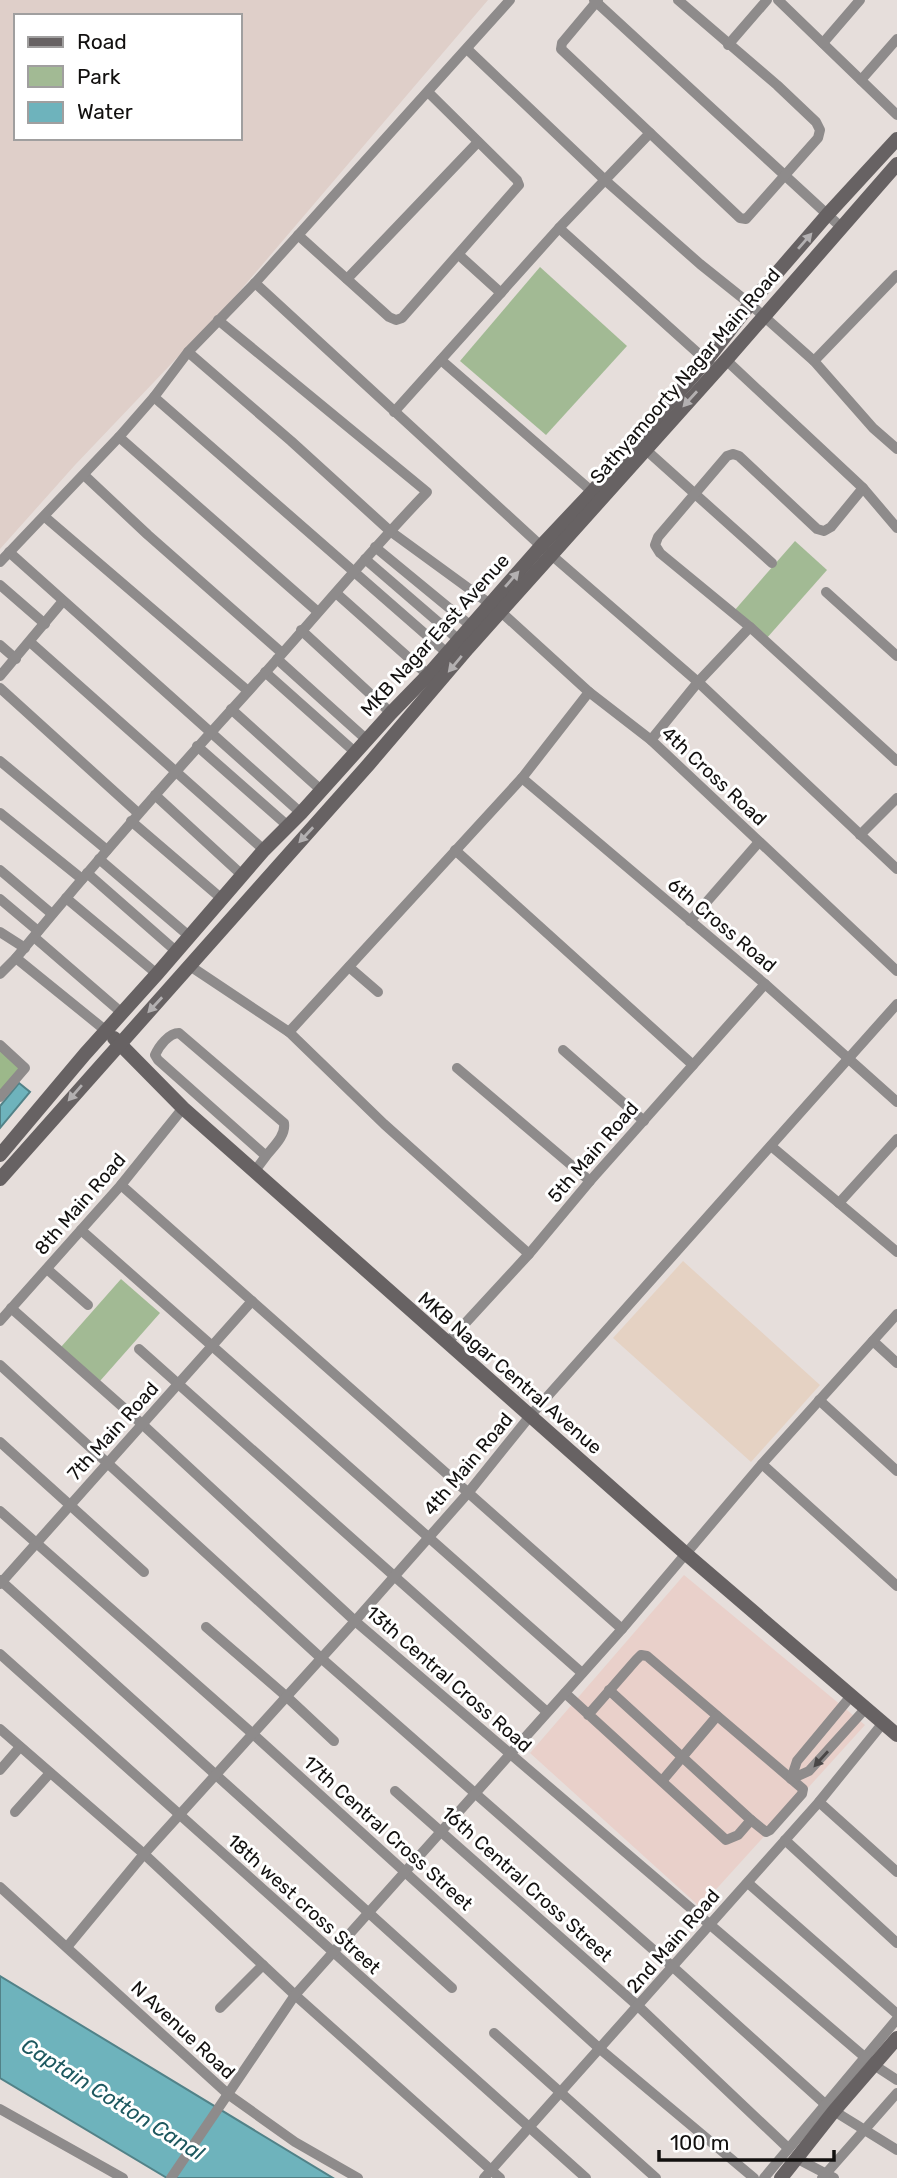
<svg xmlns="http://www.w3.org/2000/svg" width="897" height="2178" viewBox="0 0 897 2178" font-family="Rubik,sans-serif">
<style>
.commercial{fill:#e9d0ca}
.built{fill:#dfcfc9;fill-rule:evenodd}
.education{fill:#e5d2c3}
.green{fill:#a2ba94}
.forest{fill:#9cb88a}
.water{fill:#6eb3bc;stroke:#528288;stroke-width:2}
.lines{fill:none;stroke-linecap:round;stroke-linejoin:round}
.street{stroke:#8e8b8b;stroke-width:10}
.secondary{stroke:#676263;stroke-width:14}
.oneway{fill:#b3b0b1}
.oneway2{fill:#4a4747}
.labels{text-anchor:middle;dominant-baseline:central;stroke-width:6;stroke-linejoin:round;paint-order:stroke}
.street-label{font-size:19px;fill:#12100f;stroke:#fff}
.water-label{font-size:21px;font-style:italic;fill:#1d585f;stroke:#fff}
</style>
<rect width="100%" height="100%" fill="#e6dedb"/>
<path class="commercial" d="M684 1575 865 1725 700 1907 530 1753Z"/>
<path class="built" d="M0 0H488L233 299 75 465 0 549ZM16 16H240V138H16Z"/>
<path class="education" d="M683 1261 820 1385 751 1462 613 1338Z"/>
<g class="green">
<path d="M540 267 627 346 546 435 460 361Z"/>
<path d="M795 541 827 570 766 639 734 611Z"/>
<path d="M121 1279 160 1313 100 1381 61 1347Z"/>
</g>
<path class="forest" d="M0 1041 27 1065 0 1096Z"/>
<g class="water">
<path d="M19 1083 30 1092 0 1128V1106Z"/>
<path d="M0 1976 333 2178H167L0 2078Z"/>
</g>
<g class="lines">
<g class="street">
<path d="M594 0 841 227"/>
<path d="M598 0 562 43 561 49 740 218 746 219 818 138 820 130 816 122 777 85 678 0"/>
<path d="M778 0 897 115"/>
<path d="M823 43 860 0"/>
<path d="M728 45 767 0"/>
<path d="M467 49 606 181 700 264 750 304 814 361 873 428 897 449"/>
<path d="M861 80 897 39"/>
<path d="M559 228 710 364"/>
<path d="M298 235 389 317 396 320 402 318 519 185 517 180 429 93"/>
<path d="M459 255 501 293"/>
<path d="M347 279 478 142"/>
<path d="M255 283 541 546 698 682 897 869"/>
<path d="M188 352 291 441 390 531 501 612 589 692 651 740 897 971"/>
<path d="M441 360 596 495"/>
<path d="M726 360 863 488 897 528"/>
<path d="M814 361 897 275"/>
<path d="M154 397 447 653"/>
<path d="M394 412 559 228 650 133"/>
<path d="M119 437 318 612"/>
<path d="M645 449 772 563"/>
<path d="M84 475 148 535 282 653"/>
<path d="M45 517 248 691"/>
<path d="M375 547 471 626"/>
<path d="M9 552 301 813"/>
<path d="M365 559 459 640"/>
<path d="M0 562 119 437 154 397 188 352 255 283 510 0"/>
<path d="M0 585 45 624"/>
<path d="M826 592 897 656"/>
<path d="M336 593 428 675"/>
<path d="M750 627 660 553 655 545 658 537 727 456 733 454 739 456 817 529 824 531 831 527 863 488"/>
<path d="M301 630 391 713"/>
<path d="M30 642 264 850"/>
<path d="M0 645 16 659"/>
<path d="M277 659 367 740"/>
<path d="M265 672 356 753"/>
<path d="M0 676 63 601"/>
<path d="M0 688 138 813"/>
<path d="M231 709 321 790"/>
<path d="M651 740 698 682 750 627 897 761"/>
<path d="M197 746 288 826"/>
<path d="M0 761 107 850"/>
<path d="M522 778 765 984 897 1102"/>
<path d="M155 795 242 875"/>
<path d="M0 813 82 879"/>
<path d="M131 821 222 899"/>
<path d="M860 835 897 798"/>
<path d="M455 850 693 1065"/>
<path d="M99 859 189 936"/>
<path d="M0 870 52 914"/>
<path d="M87 873 177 952"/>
<path d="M66 898 157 974"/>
<path d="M0 899 38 931"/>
<path d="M690 921 759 842"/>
<path d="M0 932 25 948"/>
<path d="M34 937 122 1013"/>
<path d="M190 966 289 1032 384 1124 529 1254"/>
<path d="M349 967 378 992"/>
<path d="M0 974 16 958"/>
<path d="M105 1030 16 958C96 861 179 767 264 674 318 614 370 551 427 492L218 320"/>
<path d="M289 1032 522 778 589 692"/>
<path d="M0 1045 25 1068 0 1097"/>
<path d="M563 1050 644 1121"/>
<path d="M457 1068 590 1181"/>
<path d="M771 1146 897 1252"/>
<path d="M254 1172 266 1156 158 1060 155 1055C159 1046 169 1033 179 1033L284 1123C286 1136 273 1147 266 1156"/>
<path d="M121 1185 622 1629"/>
<path d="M839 1203 897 1139"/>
<path d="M81 1230 582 1673"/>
<path d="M47 1269 88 1305"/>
<path d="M11 1308 142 1424 355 1621 874 2065 897 2080"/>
<path d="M0 1321 121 1185 183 1108"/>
<path d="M873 1341 897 1363"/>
<path d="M447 1343 529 1254 590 1181 765 984"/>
<path d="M139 1349 547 1712"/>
<path d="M0 1365 321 1658 673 1967 825 2104"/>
<path d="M819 1400 897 1471"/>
<path d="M0 1442 144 1572"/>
<path d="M762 1464 897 1586"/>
<path d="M0 1511 254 1735 600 2049 754 2178"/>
<path d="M0 1580 452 1988"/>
<path d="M0 1584 252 1301"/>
<path d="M206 1627 287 1697 334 1741"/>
<path d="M0 1654 586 2178"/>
<path d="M609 1690 751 1820"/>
<path d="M565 1693 726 1840 738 1835 751 1820 766 1832 770 1830 802 1794 803 1789 647 1656 641 1655 636 1660 588 1715"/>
<path d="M851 1696 797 1761 791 1779 809 1771 866 1708"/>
<path d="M0 1729 144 1854 295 1995 500 2178"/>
<path d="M0 1770 20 1747"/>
<path d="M662 1781 717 1716"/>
<path d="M395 1791 638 2006 788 2148"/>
<path d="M819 1802 897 1872"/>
<path d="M15 1812 50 1773"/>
<path d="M785 1840 897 1943"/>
<path d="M748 1883 897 2014"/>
<path d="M0 1887 229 2095 295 2142 358 2178"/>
<path d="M67 1947 144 1854 355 1621 468 1493 530 1416 897 1004"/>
<path d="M220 2008 263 1965"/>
<path d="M494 2033 656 2178"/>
<path d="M0 2109 123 2178"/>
<path d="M834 2111 897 2150"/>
<path d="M796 2158 834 2178"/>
<path d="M171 2178 295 1995 622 1629 762 1464 897 1314"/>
<path d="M484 2178 819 1802 883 1723"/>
<path d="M764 2178 897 2019"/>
<path d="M822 2178 897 2093"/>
</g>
<g class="secondary">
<path d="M114 1038 183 1108 685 1553 897 1735"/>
<path d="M0 1155 85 1054 157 974 264 850 301 813 391 713 428 675 541 546 592 492 706 361 750 304 827 215 897 139"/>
<path d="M0 1179 369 764 468 648 726 360 897 164"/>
<path d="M781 2178 834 2111 897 2038"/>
</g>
</g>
<defs><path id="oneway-solid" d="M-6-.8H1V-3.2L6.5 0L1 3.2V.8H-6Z" transform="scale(1.75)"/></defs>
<g class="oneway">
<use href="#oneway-solid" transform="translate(805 241) rotate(-49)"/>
<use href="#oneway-solid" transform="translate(690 399) rotate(132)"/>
<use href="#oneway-solid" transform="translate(512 579) rotate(-49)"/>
<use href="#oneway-solid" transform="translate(455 664) rotate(130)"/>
<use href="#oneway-solid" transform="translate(306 835) rotate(133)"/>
<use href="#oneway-solid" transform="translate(155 1005) rotate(133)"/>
<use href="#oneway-solid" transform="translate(75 1093) rotate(131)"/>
</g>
<use class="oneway2" href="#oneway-solid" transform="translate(821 1759) rotate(132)"/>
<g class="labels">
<g class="street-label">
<text transform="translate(685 376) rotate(-49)">Sathyamoorty Nagar Main Road</text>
<text transform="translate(435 635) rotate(-48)">MKB Nagar East Avenue</text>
<text transform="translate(714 776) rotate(43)">4th Cross Road</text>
<text transform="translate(722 925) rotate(40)">6th Cross Road</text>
<text transform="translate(593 1152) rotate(-49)">5th Main Road</text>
<text transform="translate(80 1204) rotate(-49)">8th Main Road</text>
<text transform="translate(510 1373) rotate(41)">MKB Nagar Central Avenue</text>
<text transform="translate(113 1431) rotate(-48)">7th Main Road</text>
<text transform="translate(468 1464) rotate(-50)">4th Main Road</text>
<text transform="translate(449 1679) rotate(41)">13th Central Cross Road</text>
<text transform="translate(388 1833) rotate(42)">17th Central Cross Street</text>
<text transform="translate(527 1884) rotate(42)">16th Central Cross Street</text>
<text transform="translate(304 1904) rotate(42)">18th west cross Street</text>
<text transform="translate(673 1941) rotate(-49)">2nd Main Road</text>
<text transform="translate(183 2030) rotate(43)">N Avenue Road</text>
</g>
<g class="water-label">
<text transform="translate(113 2099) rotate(32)">Captain Cotton Canal</text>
</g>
</g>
<rect x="14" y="14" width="228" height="126" fill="#ffffff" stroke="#a09f9f" stroke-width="2"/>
<rect x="28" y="37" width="35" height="10" fill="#676263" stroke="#a09f9f" stroke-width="2"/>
<text x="77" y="49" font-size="21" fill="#12100f">Road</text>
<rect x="28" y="66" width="35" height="21" fill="#a2ba94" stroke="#a09f9f" stroke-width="2"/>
<text x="77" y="84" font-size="21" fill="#12100f">Park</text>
<rect x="28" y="102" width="35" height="21" fill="#6eb3bc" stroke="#a09f9f" stroke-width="2"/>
<text x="77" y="119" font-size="21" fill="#12100f">Water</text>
<path d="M659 2150v10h175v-10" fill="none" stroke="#12100f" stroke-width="3.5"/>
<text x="670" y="2150" font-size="21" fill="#12100f" stroke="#ffffff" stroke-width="5" paint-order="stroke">100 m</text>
</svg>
